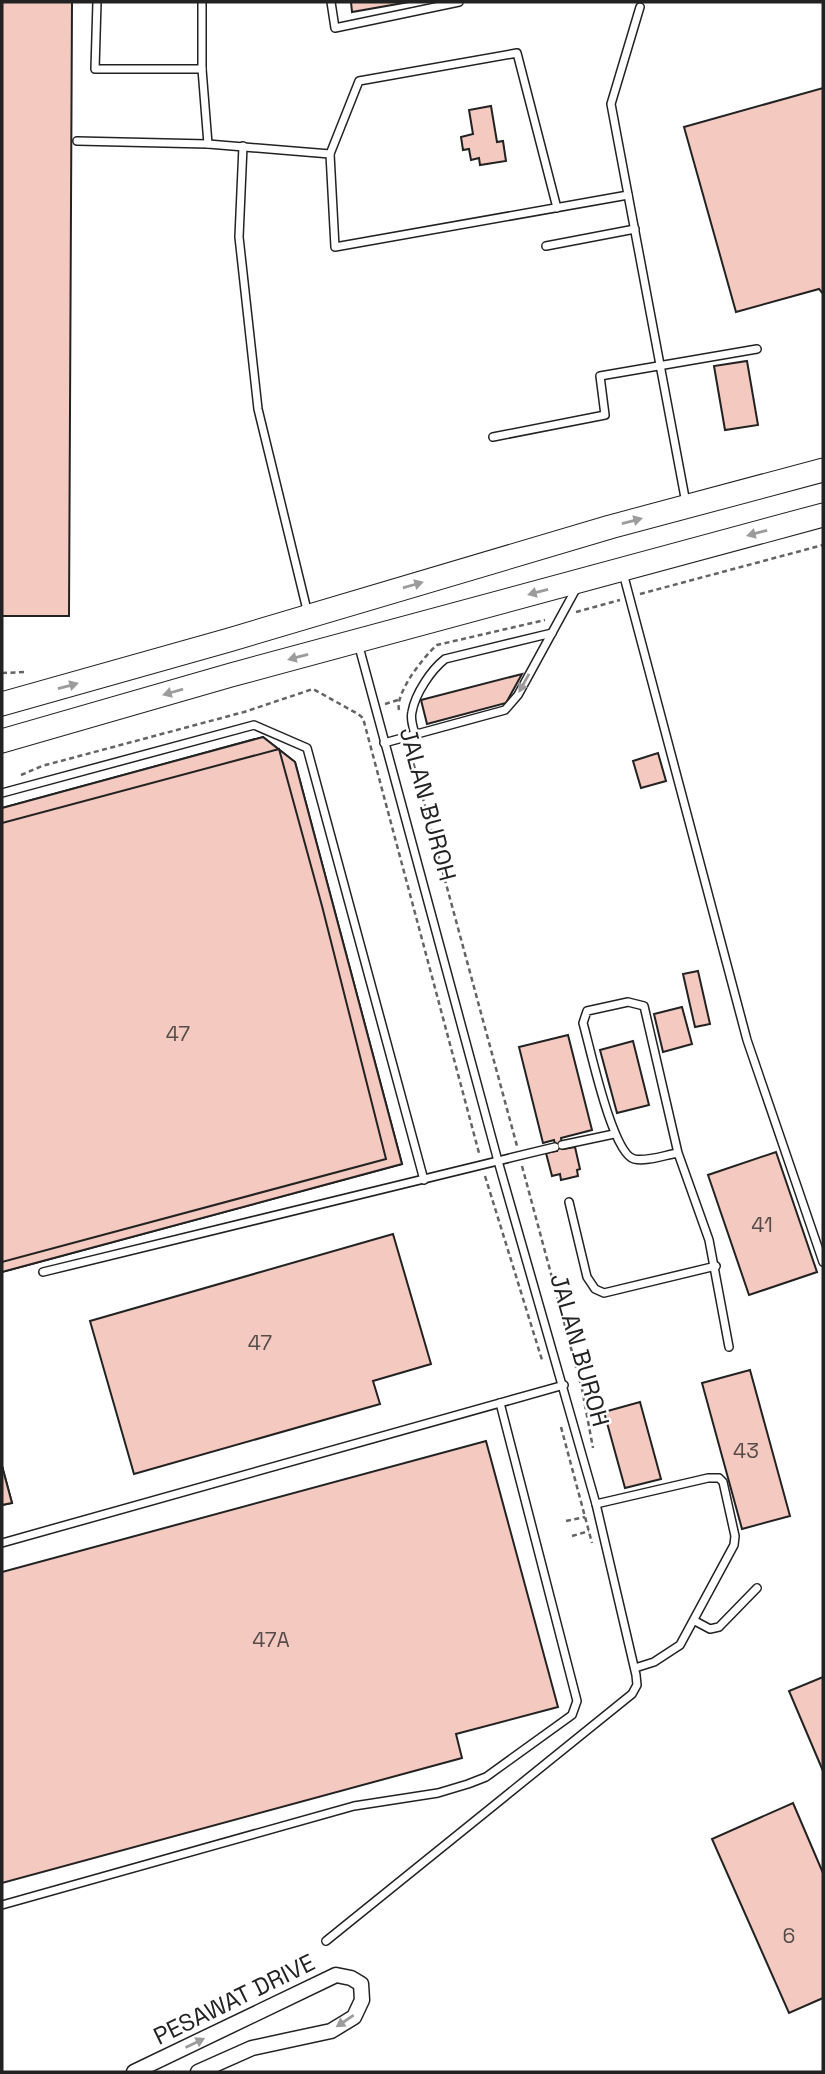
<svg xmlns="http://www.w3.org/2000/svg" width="825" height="2074" viewBox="0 0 825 2074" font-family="'Space Grotesk',sans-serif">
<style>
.building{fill:#f3c9c0;stroke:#222;stroke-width:2}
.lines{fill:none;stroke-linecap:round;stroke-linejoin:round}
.service-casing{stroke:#222;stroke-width:10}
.minor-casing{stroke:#222;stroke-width:17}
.trunk-casing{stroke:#222;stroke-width:25}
.path{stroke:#646464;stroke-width:2.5;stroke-dasharray:5 3.5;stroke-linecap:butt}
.service{stroke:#fff;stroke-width:7}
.minor{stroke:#fff;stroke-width:14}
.trunk{stroke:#fff;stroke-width:23}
.oneway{fill:#9c9c9c}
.labels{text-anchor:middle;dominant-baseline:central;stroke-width:5;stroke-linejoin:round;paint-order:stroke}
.number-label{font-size:21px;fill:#564c4a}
.street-label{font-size:24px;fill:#222;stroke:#fff}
</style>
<rect width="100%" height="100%" fill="#fff"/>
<g class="building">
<path d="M2 2H72L69 616H2Z"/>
<path d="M351 2H409L352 12Z"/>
<path d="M823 88V294L819 289 736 312 684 127Z"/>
<path d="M491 106 497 142 503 141 506 161 480 165 479 158 471 160 469 149 463 150 461 137 473 134 469 110Z"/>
<path d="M747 361 758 425 725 430 714 366Z"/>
<path d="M522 674 506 703 427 724 421 700Z"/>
<path d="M263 737 295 762 402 1164 2 1272V808Z"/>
<path d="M263 737 295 762 402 1164 2 1272V808Z"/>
<path d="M279 749 322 906 386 1159 2 1262V823Z"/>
<path d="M658 753 666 781 641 788 633 761Z"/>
<path d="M698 971 710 1024 695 1027 683 974Z"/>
<path d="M682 1007 692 1044 663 1052 654 1014Z"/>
<path d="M568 1035 592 1130 561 1138 563 1149 575 1147 580 1169 577 1170 578 1176 561 1180 560 1174 552 1176 546 1153 557 1151 554 1140 543 1143 519 1047Z"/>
<path d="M633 1041 649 1105 617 1113 600 1050Z"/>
<path d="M776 1152 817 1272 749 1295 708 1175Z"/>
<path d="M393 1234 431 1364 373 1381 380 1404 134 1474 90 1321Z"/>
<path d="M750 1370 790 1516 742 1529 702 1383Z"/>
<path d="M640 1402 661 1479 625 1488 604 1412Z"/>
<path d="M486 1441 558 1707 456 1734 462 1758 2 1883V1572Z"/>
<path d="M2 1466 12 1503 2 1505Z"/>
<path d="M2 1466 12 1503 2 1505Z"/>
<path d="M823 1677V1771L789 1691Z"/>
<path d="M793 1803 823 1873V1998L789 2013 712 1839Z"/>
</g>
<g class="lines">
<g class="service-casing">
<g id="service">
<path d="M97 2 95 69H202"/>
<path d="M202 2V69L208 144"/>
<path d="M331 2 335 28 459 2"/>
<path d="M640 7 611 104 686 503"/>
<path d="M77 141 208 144 330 154"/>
<path d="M243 146 239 237 258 409 308 614"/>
<path d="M557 208 517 53 359 81 330 154 335 247 628 195"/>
<path d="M546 246 635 229"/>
<path d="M493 437 605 415 600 376 757 349"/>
<path d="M623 573 747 1040 823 1262"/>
<path d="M415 734C413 727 410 719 412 712 415 694 431 670 445 659L552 633"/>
<path d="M384 743 505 710 518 695 577 587"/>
<path d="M2 793 254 725 307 748 424 1180"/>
<path d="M562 1145 614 1134"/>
<path d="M678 1153C665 1155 646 1162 634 1159 612 1153 590 1047 583 1023L587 1011 628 1002 644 1006 678 1153 709 1240 729 1347"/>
<path d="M569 1202 587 1277 595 1289 604 1293 716 1266"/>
<path d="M43 1272 555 1147"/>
<path d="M596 1504 708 1478H719L723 1482 735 1536 734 1545 680 1645 654 1662 635 1668"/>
<path d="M2 1543 564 1385"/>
<path d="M695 1621 710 1629 719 1627 757 1588"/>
<path d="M2 1905 354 1806 438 1793 468 1784 486 1777 572 1715 577 1701 500 1403"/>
<path d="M326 1941 632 1694 637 1685 636 1675 596 1504 498 1161 358 643"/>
</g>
</g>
<g class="minor-casing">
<path id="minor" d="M134 2072 336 1975 351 1978 361 1984 362 2000 354 2017 331 2031 252 2048 198 2072"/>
</g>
<g class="trunk-casing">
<g id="trunk">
<path d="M2 704 229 640 610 527 823 470"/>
<path d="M2 741 231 675 823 515"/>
</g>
</g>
<g class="path">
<path d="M640 594 823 545"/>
<path d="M576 612 620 600"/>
<path d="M2 673 25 672"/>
<path d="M385 704 398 700"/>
<path d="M399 710C395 693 424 656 437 645L545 620"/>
<path d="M409 747 517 1146"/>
<path d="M21 775 42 766 244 712 313 689 358 714 363 718 479 1153"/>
<path d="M522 1166 582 1389 593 1448"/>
<path d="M485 1176 542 1360"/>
<path d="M561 1427 592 1543"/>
<path d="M566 1521 585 1517"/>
<path d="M572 1536 589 1531"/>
</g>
<use href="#service" class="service"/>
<use href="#minor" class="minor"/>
<use href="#trunk" class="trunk"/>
</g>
<defs><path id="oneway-solid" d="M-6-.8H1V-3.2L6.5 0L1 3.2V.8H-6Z" transform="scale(1.75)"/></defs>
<g class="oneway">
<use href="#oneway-solid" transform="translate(632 521) rotate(-15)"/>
<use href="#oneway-solid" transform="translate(757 533) rotate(165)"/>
<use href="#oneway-solid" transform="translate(413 585) rotate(-16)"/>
<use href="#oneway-solid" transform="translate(538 592) rotate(165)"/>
<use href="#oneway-solid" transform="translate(298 657) rotate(165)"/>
<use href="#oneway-solid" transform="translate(524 683) rotate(119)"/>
<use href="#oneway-solid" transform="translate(68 686) rotate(-15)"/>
<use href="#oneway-solid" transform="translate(173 692) rotate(164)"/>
<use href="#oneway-solid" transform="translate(345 2021) rotate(146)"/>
<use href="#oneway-solid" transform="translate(195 2043) rotate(-26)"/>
</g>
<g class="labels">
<g class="number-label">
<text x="178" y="1033">47</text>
<text x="762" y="1224">41</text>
<text x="260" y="1342">47</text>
<text x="746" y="1450">43</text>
<text x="271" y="1639">47A</text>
<text x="789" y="1935">6</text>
</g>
<g class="street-label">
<text transform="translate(428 804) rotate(75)">JALAN BUROH</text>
<text transform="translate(580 1350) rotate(74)">JALAN BUROH</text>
<text transform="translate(234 1999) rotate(-26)">PESAWAT DRIVE</text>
</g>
</g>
<rect width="825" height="2074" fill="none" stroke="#222222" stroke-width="7"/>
</svg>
